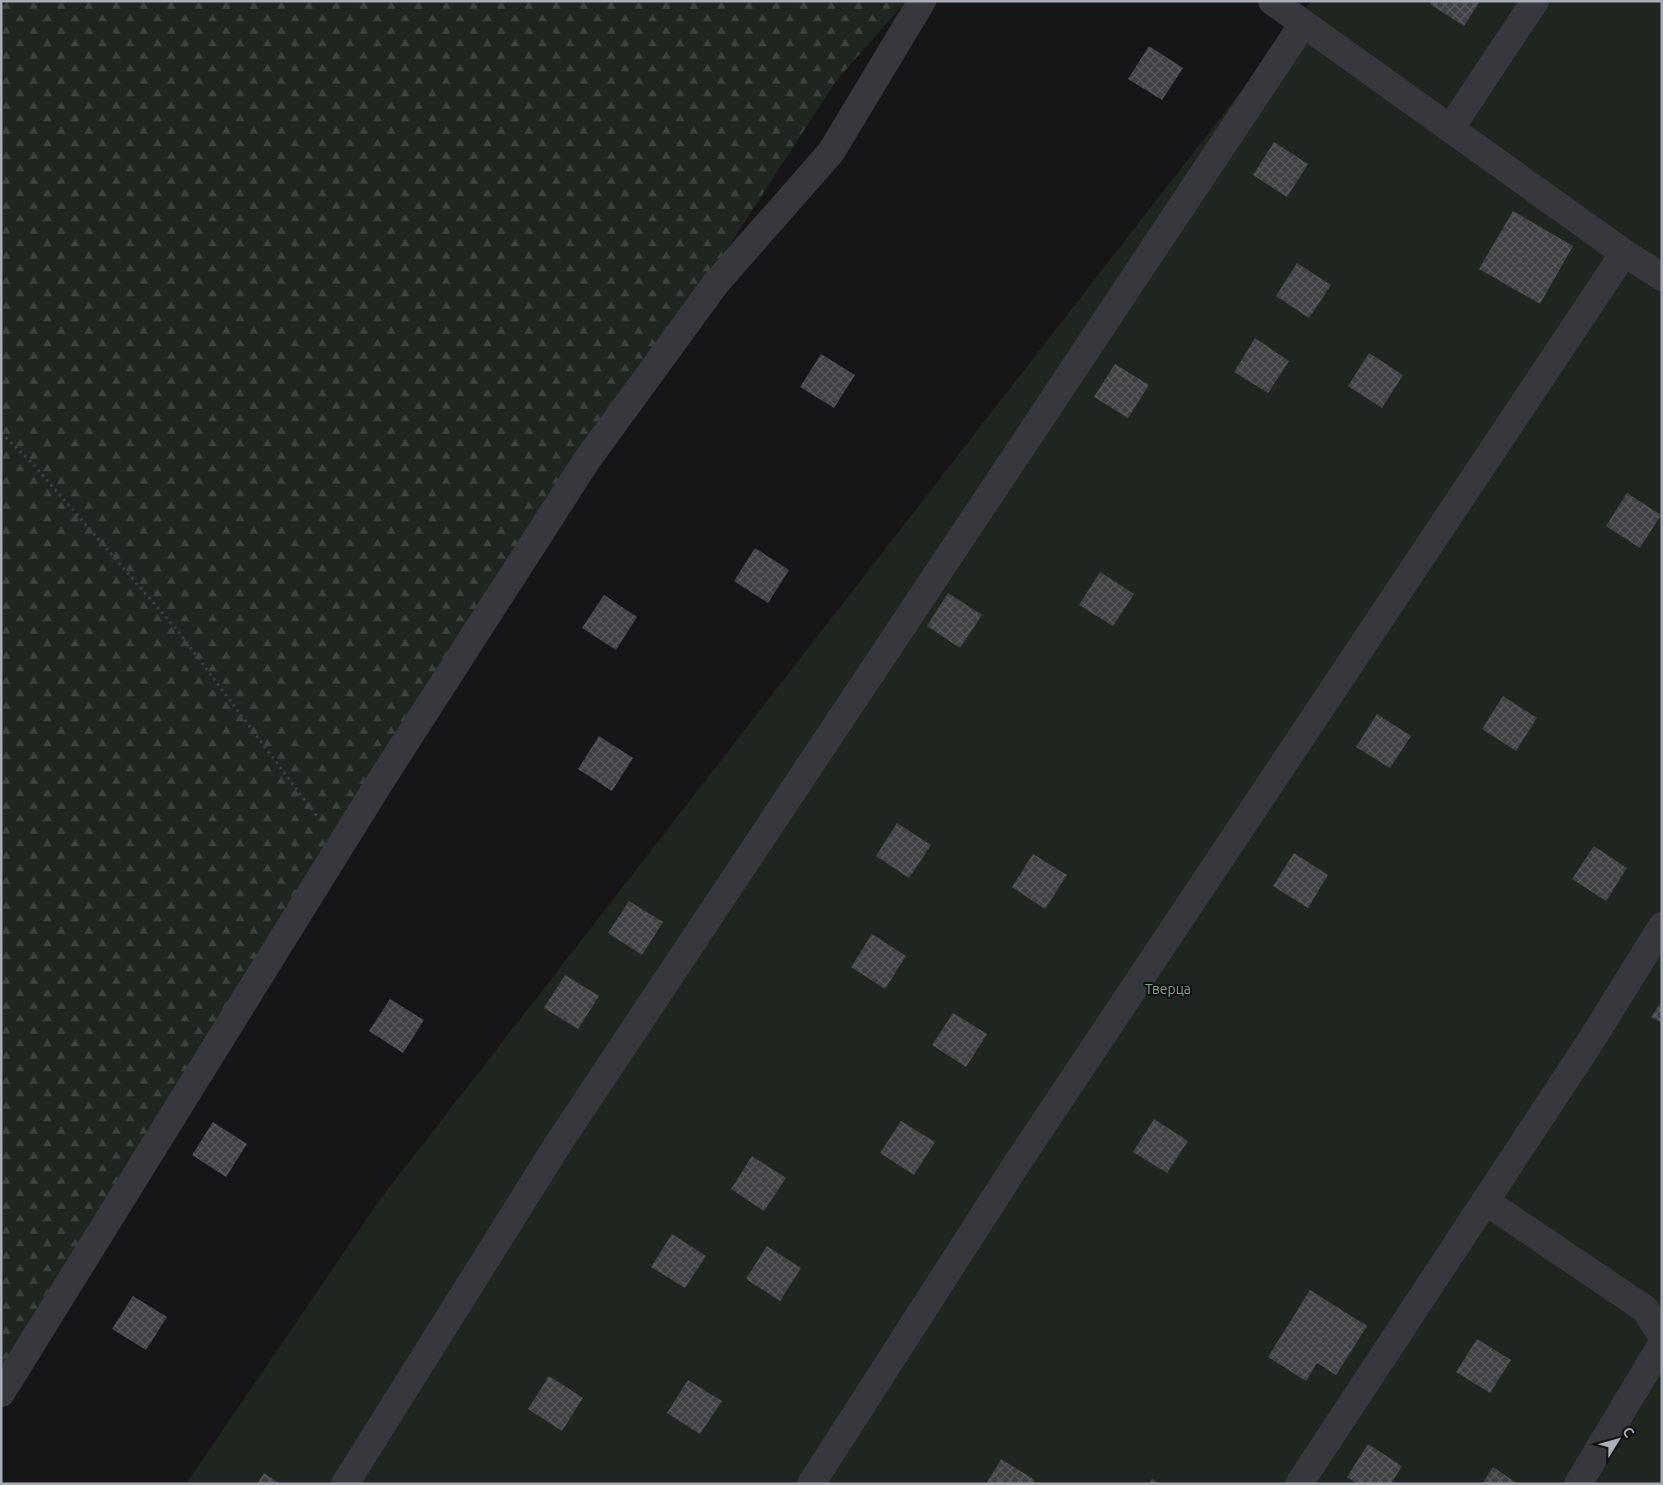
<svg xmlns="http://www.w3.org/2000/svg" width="1663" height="1485" viewBox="0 0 1663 1485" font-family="Ubuntu,sans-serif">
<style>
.forest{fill:url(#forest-firs)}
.garden{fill:#1e261f}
.building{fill:url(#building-cross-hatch)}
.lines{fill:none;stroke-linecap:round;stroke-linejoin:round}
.path{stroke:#3d3f44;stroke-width:3;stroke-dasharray:2.5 4;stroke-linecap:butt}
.minor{stroke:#37383d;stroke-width:28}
.labels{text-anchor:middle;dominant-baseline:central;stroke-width:4;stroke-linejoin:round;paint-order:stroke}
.park-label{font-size:14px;fill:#7fa381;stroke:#111113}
</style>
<defs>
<pattern id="forest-firs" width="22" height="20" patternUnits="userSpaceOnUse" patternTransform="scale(1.25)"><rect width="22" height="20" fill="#1e261f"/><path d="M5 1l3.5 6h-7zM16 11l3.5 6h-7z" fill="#3c433d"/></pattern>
<pattern id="building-cross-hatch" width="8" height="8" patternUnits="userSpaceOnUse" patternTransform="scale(1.25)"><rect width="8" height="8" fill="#404145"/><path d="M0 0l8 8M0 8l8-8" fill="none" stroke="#595a5e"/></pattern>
</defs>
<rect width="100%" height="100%" fill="#161618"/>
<path class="forest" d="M1 1H906L836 81 1 1368Z"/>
<path class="garden" d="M1311 1H1662V1484H186L381 1198Z"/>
<g class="building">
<path d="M1432 1H1480L1464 26 1430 4Z"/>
<path d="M1149 46 1183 68 1162 100 1128 79Z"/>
<path d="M1274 142 1308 164 1287 197 1253 175Z"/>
<path d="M1513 211 1573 246 1540 304 1479 269Z"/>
<path d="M1297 263 1331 285 1309 318 1276 296Z"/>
<path d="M1255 338 1289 361 1268 393 1234 372Z"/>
<path d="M1369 353 1403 375 1382 408 1348 386Z"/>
<path d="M821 354 855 375 834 408 800 387Z"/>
<path d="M1115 364 1149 385 1128 418 1094 397Z"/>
<path d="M1627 493 1661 515 1640 548 1606 526Z"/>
<path d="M755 548 789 570 768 603 734 581Z"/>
<path d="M1100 572 1134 594 1113 626 1079 605Z"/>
<path d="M948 593 982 615 960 648 927 626Z"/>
<path d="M604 595 637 617 616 650 582 628Z"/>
<path d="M1503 696 1537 718 1516 751 1482 729Z"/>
<path d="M1377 714 1411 736 1390 768 1356 747Z"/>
<path d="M599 736 633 758 612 791 578 769Z"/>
<path d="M897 823 931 845 909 878 876 856Z"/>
<path d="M1594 846 1627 868 1606 901 1572 879Z"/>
<path d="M1294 853 1328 875 1308 908 1273 886Z"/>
<path d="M1033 854 1067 875 1045 909 1012 887Z"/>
<path d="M629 901 663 922 642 955 608 933Z"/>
<path d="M872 934 906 956 885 989 851 967Z"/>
<path d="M565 975 599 996 578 1029 544 1008Z"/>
<path d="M390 999 424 1020 403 1053 369 1031Z"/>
<path d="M1662 1001V1023L1651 1017Z"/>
<path d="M953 1013 987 1034 966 1067 932 1045Z"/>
<path d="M1154 1119 1188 1141 1167 1173 1133 1152Z"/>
<path d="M901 1121 935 1142 914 1175 880 1153Z"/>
<path d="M213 1122 247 1144 226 1177 192 1155Z"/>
<path d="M752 1156 786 1178 764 1211 731 1189Z"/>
<path d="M672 1234 706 1256 685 1288 651 1267Z"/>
<path d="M767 1246 801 1268 780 1301 746 1279Z"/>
<path d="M1310 1290 1367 1326 1336 1375 1317 1363 1306 1381 1268 1357Z"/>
<path d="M133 1296 167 1317 146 1350 112 1329Z"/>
<path d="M1477 1339 1511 1360 1490 1393 1456 1372Z"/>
<path d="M549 1376 583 1398 562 1431 528 1409Z"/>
<path d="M688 1380 722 1401 700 1434 667 1413Z"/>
<path d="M1368 1444 1402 1466 1391 1484H1357L1347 1477Z"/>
<path d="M1001 1459 1035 1480 1033 1484H986Z"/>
<path d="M1493 1467 1518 1484H1482Z"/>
<path d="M264 1473 280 1484H257Z"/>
<path d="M1152 1479 1161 1484H1149Z"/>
</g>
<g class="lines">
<path class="path" d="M1 433 33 464 178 631 319 819"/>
<g class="minor">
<path d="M1272 1 1624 253 1662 277"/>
<path d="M1450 129 1535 1"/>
<path d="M1485 1201 1645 1309 1662 1336"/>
<path d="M1 1393 378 785 587 460 716 283 831 152 922 1"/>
<path d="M345 1484 558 1144 1303 24"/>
<path d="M811 1484 1014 1168 1624 253"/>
<path d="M1299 1484 1592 1039 1662 926"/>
<path d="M1578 1484 1662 1344"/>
</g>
</g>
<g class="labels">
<g class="park-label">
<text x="1168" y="989">Тверца</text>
</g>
</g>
<rect width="1663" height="1485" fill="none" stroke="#a8adb8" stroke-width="5"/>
<g transform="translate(1618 1440) rotate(53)" stroke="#111113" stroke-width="4" paint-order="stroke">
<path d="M0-4L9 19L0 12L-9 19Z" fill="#a8adb8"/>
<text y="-8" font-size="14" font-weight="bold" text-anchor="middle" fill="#a8adb8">С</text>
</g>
</svg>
